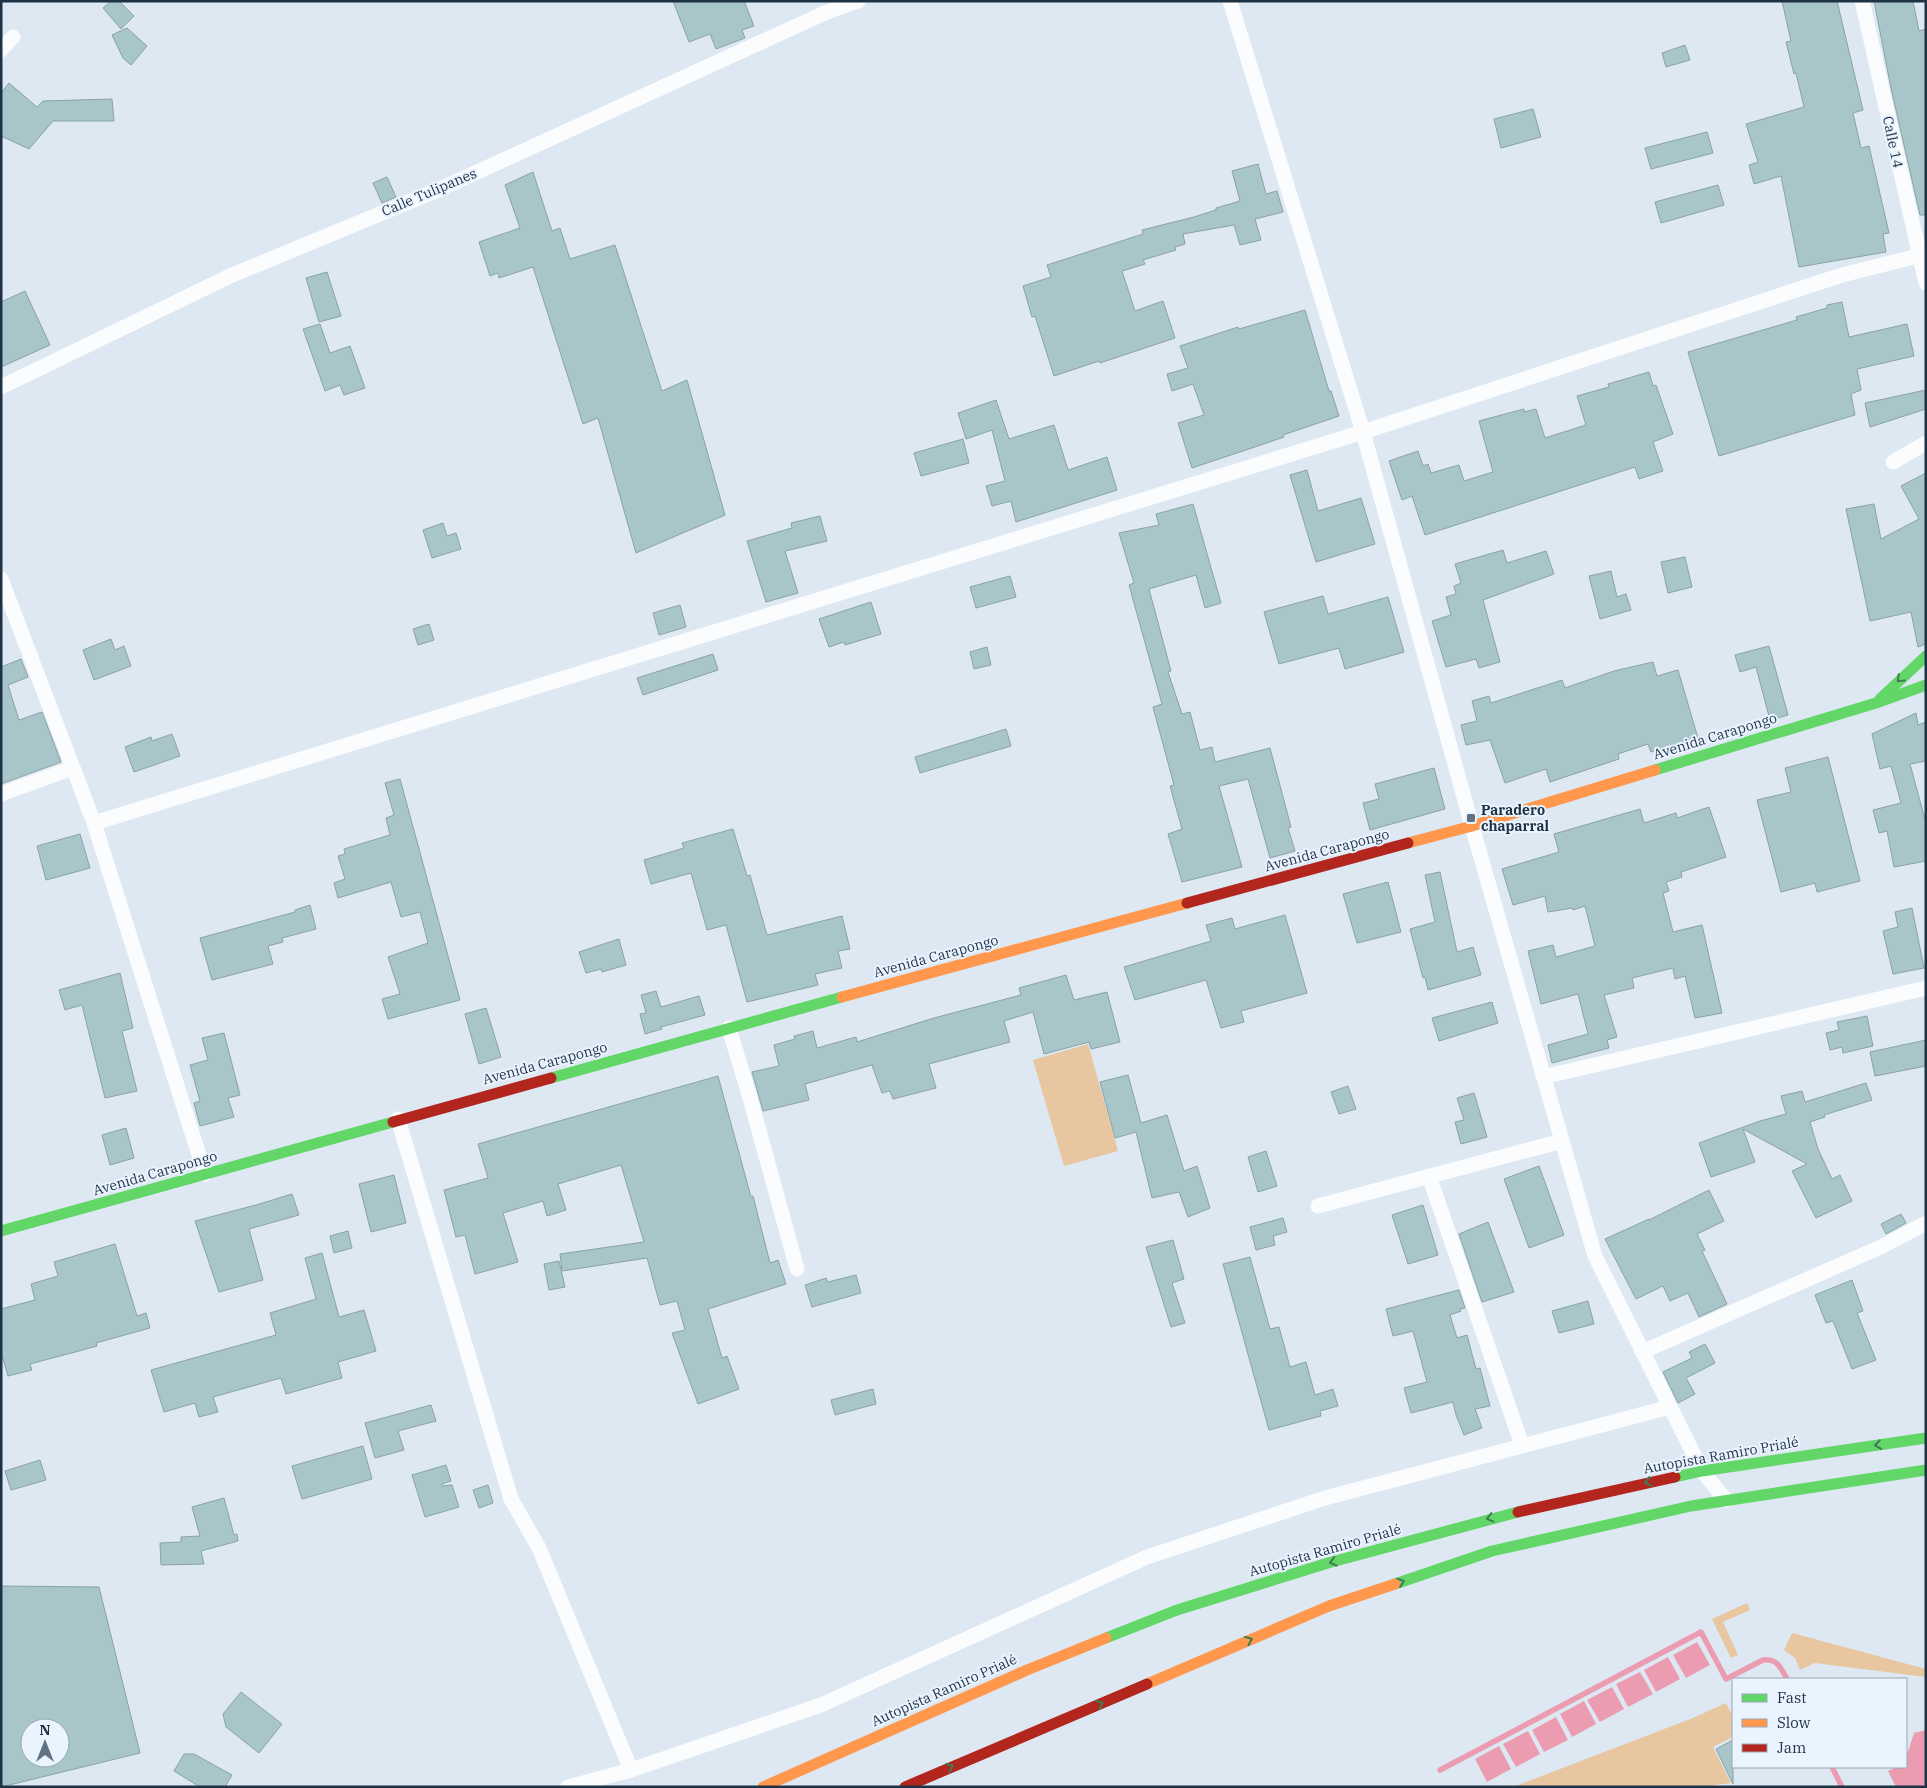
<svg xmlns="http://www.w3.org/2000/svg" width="1927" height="1788" viewBox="0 0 1927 1788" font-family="'IBM Plex Serif',serif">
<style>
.green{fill:#e7c6a0}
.water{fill:#ec9cb1}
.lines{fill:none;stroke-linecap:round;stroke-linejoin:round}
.stream{stroke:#ec9cb1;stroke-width:5.5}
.building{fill:#a8c6ca;stroke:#8aa2a5;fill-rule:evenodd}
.street{stroke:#fafcfd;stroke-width:15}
.fast{stroke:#63d668;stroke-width:11}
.slow{stroke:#ff974d;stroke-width:11}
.jam{stroke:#b3261e;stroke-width:11}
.oneway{stroke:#3d7c55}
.poi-dot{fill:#617282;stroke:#eaf4fe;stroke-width:2}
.labels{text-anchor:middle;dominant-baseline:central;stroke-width:4;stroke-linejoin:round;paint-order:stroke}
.street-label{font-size:14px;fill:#1e3245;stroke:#eaf4fe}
.poi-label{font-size:14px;font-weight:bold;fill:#1e3245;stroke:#eaf4fe;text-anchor:start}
</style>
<rect width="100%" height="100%" fill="#dde8f3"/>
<g class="green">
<path d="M1088 1044 1118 1151 1064 1166 1033 1060Z"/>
<path d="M1747 1603 1750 1610 1723 1622 1738 1655 1731 1658 1712 1619Z"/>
<path d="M1792 1633 1926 1669V1677L1815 1663 1800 1670 1795 1658 1784 1650Z"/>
<path d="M1726 1703 1733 1717V1737L1713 1747 1731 1783 1700 1787H1513L1693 1718Z"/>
</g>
<g class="water">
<path d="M1697 1642 1710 1665 1686 1678 1673 1655Z"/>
<path d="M1668 1657 1680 1679 1656 1692 1644 1670Z"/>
<path d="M1640 1672 1653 1694 1628 1707 1616 1684Z"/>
<path d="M1612 1687 1624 1709 1600 1722 1587 1700Z"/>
<path d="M1584 1701 1596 1724 1572 1737 1560 1714Z"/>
<path d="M1556 1717 1568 1740 1544 1752 1532 1730Z"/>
<path d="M1926 1730V1787H1896L1888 1771 1897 1767H1906V1758L1914 1733Z"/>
<path d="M1528 1731 1540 1754 1516 1767 1503 1744Z"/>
<path d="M1499 1746 1511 1769 1487 1782 1475 1759Z"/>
</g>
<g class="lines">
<g class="stream">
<path d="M1832 1767 1842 1787"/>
<path d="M1440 1770 1701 1632 1726 1679 1763 1660C1777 1658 1781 1668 1787 1679"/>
</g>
</g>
<g class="building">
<path d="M111 1H119L134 16 121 29 103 8Z"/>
<path d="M673 1H744L754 26 742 30 745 38 716 49 710 34 689 42Z"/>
<path d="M1782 1H1837L1863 110 1853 113 1861 148 1869 146 1889 233 1883 234 1886 252 1799 267 1781 176 1754 184 1749 165 1758 162 1746 124 1804 107 1796 73 1794 74 1786 42 1791 41Z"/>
<path d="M1874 1H1913L1919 31 1926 29V215H1920L1891 88Z"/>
<path d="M127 28 147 46 131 65 123 58 112 35Z"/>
<path d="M1685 45 1690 60 1666 67 1662 53Z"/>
<path d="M9 83 37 107 43 101 112 99 114 121H53L29 149 1 136V93Z"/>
<path d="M1533 109 1541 137 1501 148 1494 119Z"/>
<path d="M1707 132 1713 153 1651 169 1645 148Z"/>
<path d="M1258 164 1266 194 1277 191 1283 212 1255 219 1261 240 1240 245 1234 225 1183 234 1185 244 1175 247 1176 250 1143 260 1145 264 1122 271 1135 311 1163 301 1175 338 1100 363 1099 361 1054 376 1035 316 1032 317 1023 286 1051 277 1047 265 1143 234 1142 230 1194 217 1216 210V208L1240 201 1232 171Z"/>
<path d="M533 172 552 231 560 228 570 259 615 245 662 391 687 380 725 515 636 553 598 418 583 424 533 267 499 278 498 273 490 276 479 242 520 228 505 185Z"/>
<path d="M387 177 396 197 382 203 373 183Z"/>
<path d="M1718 185 1724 205 1661 223 1655 202Z"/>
<path d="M327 272 341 316 319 322 306 278Z"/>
<path d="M25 291 50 345 1 367V302Z"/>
<path d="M1842 302 1849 337 1907 324 1914 356 1857 369 1861 390 1851 394 1855 415 1719 456 1688 352 1797 320 1796 317 1827 308V305Z"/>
<path d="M1305 310 1329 391H1331L1339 416 1283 435 1284 437 1255 447 1192 468 1178 423 1204 415 1193 384 1172 391 1167 374 1188 368 1180 346 1238 327 1239 329Z"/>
<path d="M320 324 330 353 350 346 365 388 344 395 340 385 325 391 303 329Z"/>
<path d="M1649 372 1653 386 1656 385 1673 434 1653 442 1663 471 1639 479 1635 467 1425 535 1412 496 1402 500 1389 461 1418 451 1423 466 1428 464 1431 473 1459 465 1464 481 1493 472 1479 421 1524 409V412L1536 409 1545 438 1586 425 1577 396 1609 387 1608 384Z"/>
<path d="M1926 390V409L1870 427 1865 403Z"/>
<path d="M996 400 1009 439 1054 425 1068 470 1107 457 1117 490 1016 522 1011 501 992 506 986 486 1005 481 992 430 966 439 958 413Z"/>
<path d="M963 439 969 463 921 476 914 453Z"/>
<path d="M1307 470 1318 511 1361 498 1375 544 1316 562 1290 475Z"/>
<path d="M1926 473V644L1918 647 1911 612 1870 621 1846 509 1874 504 1881 539 1919 519 1901 486Z"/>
<path d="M1193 504 1221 603 1205 608 1196 575 1149 589 1171 671 1168 672 1182 714 1190 712 1200 750 1212 747 1215 762 1270 748 1291 827 1288 828 1295 851 1270 858 1248 779 1219 786 1242 867 1182 882 1168 834 1182 829 1170 786 1174 785 1153 707 1162 704 1129 585 1134 583 1119 533 1159 525 1156 514Z"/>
<path d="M820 516 827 541 785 551 798 593 766 602 747 541 792 528 791 523Z"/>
<path d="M443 523 447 536 456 533 461 549 432 558 423 530Z"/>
<path d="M1503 550 1507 563 1546 551 1554 574 1483 600 1500 662 1479 668 1476 659 1446 667 1432 621 1451 615 1446 597 1456 594 1454 586 1461 583 1455 564Z"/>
<path d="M1685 557 1692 587 1668 593 1661 562Z"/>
<path d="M1611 571 1617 597 1626 594 1631 610 1600 619 1589 576Z"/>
<path d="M1010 576 1016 597 976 608 970 587Z"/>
<path d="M1323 596 1328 614 1388 597 1404 652 1345 669 1339 648 1279 664 1264 612Z"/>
<path d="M871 602 881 634 845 645 844 642 829 647 819 619Z"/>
<path d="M680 605 686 627 659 635 653 613Z"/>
<path d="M429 624 434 640 418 645 413 629Z"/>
<path d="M111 639 115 650 124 646 131 666 94 680 83 650Z"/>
<path d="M1769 646 1788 715 1770 720 1756 667 1740 672 1735 655Z"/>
<path d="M987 647 991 665 974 669 970 652Z"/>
<path d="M713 654 718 670 643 695 637 678Z"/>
<path d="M21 659 28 677 8 685 19 720 42 712 61 762 1 784V667Z"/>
<path d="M1653 662 1657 676 1678 670 1698 738 1651 752 1648 744 1618 754 1619 759 1550 782 1546 769 1505 783 1490 740 1466 745 1461 725 1477 721 1472 701 1489 696 1491 703 1562 680 1565 688 1614 671Z"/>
<path d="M1916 713 1918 725 1926 722V761L1910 764 1926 823V861L1894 867 1887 831 1879 833 1873 810 1901 803 1891 766 1880 769 1872 734Z"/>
<path d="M1006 729 1011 746 920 773 915 757Z"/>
<path d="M172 734 180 756 134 772 125 747 151 737 152 741Z"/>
<path d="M1828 757 1860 881 1817 892 1815 883 1781 892 1757 800 1791 792 1785 768Z"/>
<path d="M1434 768 1445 809 1370 830 1363 803 1379 799 1375 784Z"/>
<path d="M400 779 460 1000 388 1019 382 999 400 994 388 957 428 943 420 912 401 917 391 882 338 898 334 883 345 879 338 856 345 854 344 849 390 835 386 818 394 815 385 783Z"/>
<path d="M1709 807 1726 857 1681 872 1682 877 1666 882 1669 891 1663 893 1673 932 1702 925 1722 1013 1695 1018 1685 976 1675 979 1673 968 1632 978 1634 988 1604 995 1617 1037 1607 1040 1609 1048 1552 1063 1548 1045 1588 1034 1578 994 1541 1004 1528 951 1553 945 1556 957 1595 946 1585 906 1573 910V908L1548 912 1545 896 1513 905 1502 869 1559 852 1554 834 1640 809 1644 823 1676 813 1677 818Z"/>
<path d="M733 829 747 876 750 875 767 935 842 916 850 949 838 951 842 968 815 974 818 985 747 1002 726 925 707 930 691 873 651 884 644 860 684 848 682 843Z"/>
<path d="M80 834 90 868 46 880 37 846Z"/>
<path d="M1440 872 1457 952 1473 947 1481 975 1428 990 1425 977 1423 978 1410 929 1435 922 1425 875Z"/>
<path d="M1388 882 1401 932 1357 943 1343 894Z"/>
<path d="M310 905 316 929 282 938 283 942 268 946 273 964 212 980 200 938 295 912V910Z"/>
<path d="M1912 908 1924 968 1893 974 1883 931 1898 927 1895 912Z"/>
<path d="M1285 915 1307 993 1241 1011 1244 1022 1221 1028 1206 980 1135 1000 1124 967 1211 941 1206 925 1232 918 1235 929Z"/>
<path d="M619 939 626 965 602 972 601 969 586 973 579 952Z"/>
<path d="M120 973 133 1028 122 1031 137 1091 105 1098 82 1005 65 1010 59 990Z"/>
<path d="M1066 975 1074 1000 1107 992 1120 1042 1091 1049 1089 1042 1044 1054 1033 1012 1004 1021 1010 1042 929 1064 936 1088 893 1099 890 1091 882 1093 872 1065 805 1084 809 1100 763 1111 752 1072 779 1066 774 1045 795 1039 794 1036 813 1031 817 1048 856 1037 857 1042 934 1018 1021 995 1019 988Z"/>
<path d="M656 991 661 1007 699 996 705 1015 661 1027 662 1029 645 1034 640 1014 646 1013 641 995Z"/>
<path d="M1492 1002 1498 1023 1439 1041 1432 1018Z"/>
<path d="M486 1008 501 1057 479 1064 465 1014Z"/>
<path d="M1867 1016 1873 1046 1843 1053 1842 1047 1830 1050 1826 1033 1839 1030 1837 1022Z"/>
<path d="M224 1033 240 1095 228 1098 234 1117 200 1126 194 1103 200 1101 190 1065 208 1060 202 1038Z"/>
<path d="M1926 1040V1066L1875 1076 1870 1052Z"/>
<path d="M1128 1075 1141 1123 1167 1115 1184 1171 1197 1166 1210 1208 1188 1217 1179 1192 1152 1198 1136 1132 1115 1138 1100 1082Z"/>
<path d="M718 1076 751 1197 753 1196 770 1263 778 1260 786 1284 708 1309 722 1358 727 1356 739 1389 698 1404 672 1333 685 1330 677 1301 660 1305 647 1258 562 1271 560 1254 644 1242 621 1165 558 1184 566 1210 547 1216 543 1201 503 1213 518 1262 475 1274 465 1235 456 1237 444 1190 488 1178 478 1144Z"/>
<path d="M1866 1083 1872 1100 1824 1115 1825 1117 1810 1122 1818 1149 1832 1179 1840 1175 1852 1201 1816 1218 1792 1171 1807 1164 1743 1129 1755 1162 1711 1177 1699 1143 1760 1121 1786 1114 1781 1096 1802 1091 1805 1102Z"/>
<path d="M1348 1086 1356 1109 1339 1114 1331 1092Z"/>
<path d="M1474 1093 1487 1137 1461 1144 1455 1122 1464 1120 1457 1098Z"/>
<path d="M126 1128 134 1158 110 1165 102 1135Z"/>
<path d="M1266 1151 1277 1186 1258 1192 1248 1157Z"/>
<path d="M1539 1166 1564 1235 1529 1248 1504 1179Z"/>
<path d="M394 1175 406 1223 371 1232 359 1184Z"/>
<path d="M1709 1190 1724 1221 1697 1234 1705 1250 1702 1251 1727 1304 1699 1317 1688 1293 1670 1301 1663 1286 1636 1299 1605 1239 1649 1219V1220Z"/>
<path d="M292 1194 299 1215 249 1229 263 1280 219 1292 195 1221 256 1205Z"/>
<path d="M1423 1205 1438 1255 1408 1264 1392 1215Z"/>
<path d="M1901 1214 1906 1223 1886 1234 1881 1224Z"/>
<path d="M1283 1218 1287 1232 1273 1236 1275 1245 1256 1250 1250 1227Z"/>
<path d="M1488 1222 1514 1292 1482 1302 1459 1234Z"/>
<path d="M348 1231 352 1248 334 1253 330 1236Z"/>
<path d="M1173 1240 1184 1279 1172 1283 1185 1323 1171 1327 1146 1247Z"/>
<path d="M115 1244 137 1316 146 1313 150 1328 96 1343 97 1346 79 1351 30 1364 32 1370 8 1376 1 1352V1309L35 1300 31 1284 58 1276 54 1262Z"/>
<path d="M322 1253 339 1317 364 1310 376 1351 338 1362 342 1378 286 1394 281 1378 213 1397 218 1412 199 1417 195 1403 164 1412 151 1370 276 1335 270 1313 316 1299 305 1258Z"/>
<path d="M1250 1257 1270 1329 1279 1327 1290 1367 1306 1362 1315 1395 1333 1389 1338 1406 1320 1411 1321 1416 1269 1430 1223 1264Z"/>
<path d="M559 1261 565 1287 549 1290 544 1264Z"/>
<path d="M856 1275 861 1293 812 1307 805 1285 826 1278 828 1282Z"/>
<path d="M1852 1280 1863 1311 1857 1313 1876 1360 1852 1369 1833 1321 1826 1323 1815 1295Z"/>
<path d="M1459 1290 1465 1308 1460 1309 1461 1311 1450 1315 1457 1338 1467 1335 1476 1369 1480 1368 1490 1406 1475 1409 1482 1428 1464 1435 1456 1415 1453 1402 1411 1413 1404 1388 1427 1382 1413 1331 1393 1336 1386 1309Z"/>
<path d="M1588 1301 1594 1324 1559 1333 1552 1311Z"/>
<path d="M1705 1344 1715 1363 1686 1378 1695 1394 1678 1403 1663 1372 1692 1358 1689 1352Z"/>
<path d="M873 1389 876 1404 835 1415 831 1400Z"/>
<path d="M431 1405 436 1421 398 1431 404 1450 375 1458 365 1423Z"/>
<path d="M363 1446 372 1479 302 1499 292 1466Z"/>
<path d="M40 1460 46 1480 11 1490 5 1471Z"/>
<path d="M446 1465 451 1481 442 1484V1486L452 1485 459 1507 425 1517 412 1475Z"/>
<path d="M488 1485 493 1503 479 1508 473 1490Z"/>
<path d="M224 1498 234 1535 237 1534 238 1541 201 1551 204 1564 161 1565 160 1543 181 1542V1537L200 1536 192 1507Z"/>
<path d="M1 1586 99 1587 140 1753 1 1787ZM30 1728H60V1758H30Z"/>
<path d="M241 1692 282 1724 259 1753 226 1727 223 1714Z"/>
<path d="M1733 1740V1784L1716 1749Z"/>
<path d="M184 1754H194L232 1775 225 1787H200L174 1771Z"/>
</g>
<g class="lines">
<g class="street">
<path d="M1230 1 1363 432 1472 826 1595 1256 1702 1471 1726 1500"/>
<path d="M1862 1 1926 283"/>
<path d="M1 50 13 37"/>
<path d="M1 387 230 276 440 189 827 12 858 1"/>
<path d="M1893 462 1926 443"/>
<path d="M1 579 94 823 205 1174"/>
<path d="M1 794 73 768"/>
<path d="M94 823 1363 432 1842 275 1918 256"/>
<path d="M729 1028 750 1098 797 1269"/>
<path d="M1543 1077 1926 988"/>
<path d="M398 1119 511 1499 539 1548 631 1770"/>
<path d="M1429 1176 1522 1445"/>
<path d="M1318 1206 1562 1141"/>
<path d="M1642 1352 1883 1246 1926 1223"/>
<path d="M568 1787 631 1770 821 1705 1147 1557 1325 1498 1670 1407"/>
</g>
<g class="fast">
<path d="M1880 699 1926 656"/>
<path d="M1655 770 1876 703 1926 685"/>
<path d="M551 1078 842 997"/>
<path d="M1 1231 393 1122"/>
<path d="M1675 1477 1702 1471 1926 1438"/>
<path d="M1395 1584 1492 1551 1691 1506 1926 1470"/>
<path d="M1106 1638 1177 1610 1328 1563 1518 1512"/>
</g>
<g class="slow">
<path d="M1408 843 1472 826 1655 770"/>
<path d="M842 997 1187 903"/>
<path d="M1147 1684 1329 1606 1395 1584"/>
<path d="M763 1787 1027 1670 1106 1638"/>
</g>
<g class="jam">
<path d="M1187 903 1408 843"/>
<path d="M393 1122 551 1078"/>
<path d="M1518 1512 1675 1477"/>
<path d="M905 1787 1147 1684"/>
</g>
</g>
<defs><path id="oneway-chevron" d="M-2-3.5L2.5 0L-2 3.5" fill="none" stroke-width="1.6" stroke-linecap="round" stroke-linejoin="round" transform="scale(1.25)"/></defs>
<g class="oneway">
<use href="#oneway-chevron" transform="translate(1900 679) rotate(136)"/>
<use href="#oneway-chevron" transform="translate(1878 1445) rotate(172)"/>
<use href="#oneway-chevron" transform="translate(1648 1482) rotate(167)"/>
<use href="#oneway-chevron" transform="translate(1490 1518) rotate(165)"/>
<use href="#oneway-chevron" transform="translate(1333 1562) rotate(164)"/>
<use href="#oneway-chevron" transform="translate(1401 1582) rotate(-19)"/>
<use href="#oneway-chevron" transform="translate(1249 1640) rotate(-24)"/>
<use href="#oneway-chevron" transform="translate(1100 1704) rotate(-23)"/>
<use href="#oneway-chevron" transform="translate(950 1767) rotate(-23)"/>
</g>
<rect class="poi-dot" x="1466" y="813" width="10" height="10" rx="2.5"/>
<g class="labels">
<g class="street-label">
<text transform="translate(1893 142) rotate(78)">Calle 14</text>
<text transform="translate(429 192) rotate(-23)">Calle Tulipanes</text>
<text transform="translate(1715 736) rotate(-17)">Avenida Carapongo</text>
<text transform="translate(1327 850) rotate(-15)">Avenida Carapongo</text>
<text transform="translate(936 956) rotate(-15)">Avenida Carapongo</text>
<text transform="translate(545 1063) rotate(-15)">Avenida Carapongo</text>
<text transform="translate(155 1173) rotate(-16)">Avenida Carapongo</text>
<text transform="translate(1721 1455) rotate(-10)">Autopista Ramiro Prialé</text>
<text transform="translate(1325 1550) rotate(-16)">Autopista Ramiro Prialé</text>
<text transform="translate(944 1690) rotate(-24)">Autopista Ramiro Prialé</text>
</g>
<g class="poi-label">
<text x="1481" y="810">Paradero<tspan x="1481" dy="16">chaparral</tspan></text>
</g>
</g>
<rect width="1927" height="1788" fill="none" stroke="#1e3245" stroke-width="5"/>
<rect x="1732" y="1678" width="175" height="90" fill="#eaf4fe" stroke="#98a6b4"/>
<rect x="1742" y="1694" width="25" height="8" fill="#63d668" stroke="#98a6b4"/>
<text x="1777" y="1703" font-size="15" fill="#1e3245">Fast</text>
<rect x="1742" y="1719" width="25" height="8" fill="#ff974d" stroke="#98a6b4"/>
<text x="1777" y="1728" font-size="15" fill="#1e3245">Slow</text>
<rect x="1742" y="1744" width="25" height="8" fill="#b3261e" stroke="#98a6b4"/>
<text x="1777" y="1753" font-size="15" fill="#1e3245">Jam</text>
<g transform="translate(45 1743)"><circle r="24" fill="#eaf4fe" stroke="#98a6b4"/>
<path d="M0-4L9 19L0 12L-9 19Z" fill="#617282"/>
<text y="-8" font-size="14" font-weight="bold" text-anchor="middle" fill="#1e3245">N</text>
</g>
</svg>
